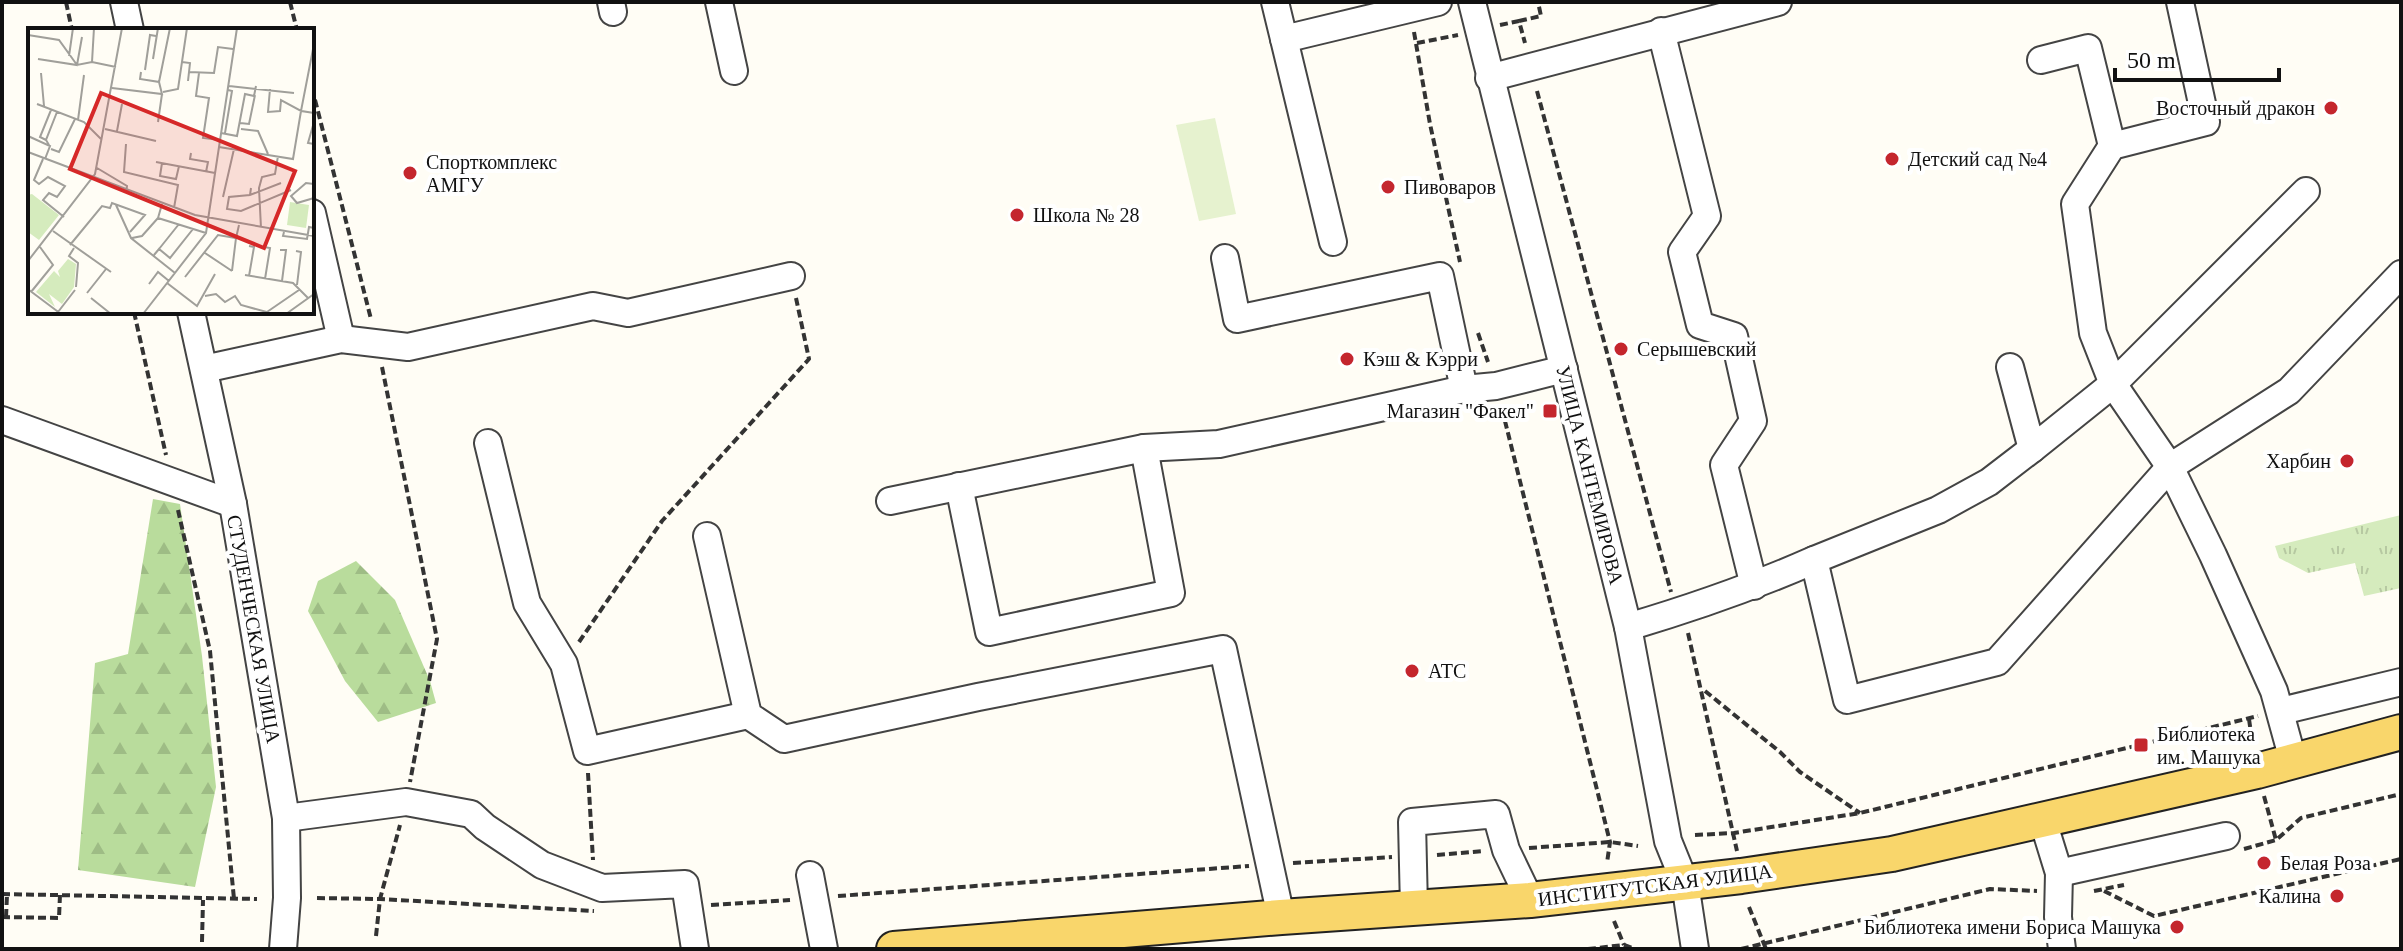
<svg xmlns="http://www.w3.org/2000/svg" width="2403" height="951" viewBox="0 0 2403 951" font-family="'Times New Roman',serif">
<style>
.forest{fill:url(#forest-firs)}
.park{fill:url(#park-tufts)}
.pitch{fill:#e6f2cf}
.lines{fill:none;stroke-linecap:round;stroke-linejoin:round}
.minor-casing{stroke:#444;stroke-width:30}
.major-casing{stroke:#222;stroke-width:38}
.path{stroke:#333;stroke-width:4;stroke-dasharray:8 4;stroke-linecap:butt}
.minor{stroke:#fff;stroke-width:26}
.major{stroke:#f9d66b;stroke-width:34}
.poi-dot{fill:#c4262e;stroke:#fff;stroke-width:3}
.labels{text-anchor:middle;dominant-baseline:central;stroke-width:8;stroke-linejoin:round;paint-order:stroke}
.poi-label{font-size:20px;fill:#111;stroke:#fff;text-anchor:start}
.street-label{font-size:20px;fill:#111;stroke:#fff}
.inset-road{fill:none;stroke:#a09f9a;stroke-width:2}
.view{fill:#d62828;fill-opacity:0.15;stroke:#d62828;stroke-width:4}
.inset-edge{fill:none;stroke:#111;stroke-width:4}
</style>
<defs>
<pattern id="forest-firs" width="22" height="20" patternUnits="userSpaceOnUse" patternTransform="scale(2)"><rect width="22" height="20" fill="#b9dc9c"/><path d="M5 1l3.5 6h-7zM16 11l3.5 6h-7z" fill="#9ebc85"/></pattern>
<pattern id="park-tufts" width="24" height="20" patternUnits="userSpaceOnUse" patternTransform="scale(2)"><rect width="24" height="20" fill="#d5ebbd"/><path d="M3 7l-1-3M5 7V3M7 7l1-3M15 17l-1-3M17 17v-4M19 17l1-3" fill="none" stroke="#b6c8a1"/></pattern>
</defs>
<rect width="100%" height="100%" fill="#fffdf5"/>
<g class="forest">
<path d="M153 499 180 504 202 656 216 787 195 887 78 870 95 663 128 654Z"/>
<path d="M356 561 395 600 430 681 436 703 378 722 345 681 308 611 318 581Z"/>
</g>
<path class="park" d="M2401 515V588L2364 596 2355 563 2308 573 2279 558 2275 546Z"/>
<path class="pitch" d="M1215 118 1236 214 1199 221 1176 125Z"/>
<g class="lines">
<g class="minor-casing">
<g id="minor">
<path d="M124 2 130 30"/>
<path d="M611 2 613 12"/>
<path d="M719 2 734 71"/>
<path d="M1275 2 1284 39 1438 2"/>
<path d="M1472 2 1628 627 1668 841 1685 883 1695 949"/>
<path d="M2180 2 2206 122 2112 146 2075 204 2093 333 2113 384 2170 467 2213 555 2274 691 2293 760"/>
<path d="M1661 31 1707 216 1682 252 1700 325 1734 336 1753 421 1724 465 1754 586"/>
<path d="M1284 39 1333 242"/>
<path d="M2041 60 2088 48 2112 146"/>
<path d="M1489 78 1778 2"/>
<path d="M312 213 341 339"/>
<path d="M1225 258 1237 319 1440 276 1464 389"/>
<path d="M191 312 233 504 286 818 287 898 283 949"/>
<path d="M2010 367 2032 449 2113 384 2306 191"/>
<path d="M204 369 341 339 408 347 593 306 628 313 791 276"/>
<path d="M2 420 233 504"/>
<path d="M488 443 527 603 564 664 587 751 748 715"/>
<path d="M2032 449 1989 482 1938 510 1814 560 1847 700 1997 662 2170 467 2289 391 2401 274"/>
<path d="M959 486 989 632 1171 593 1144 448"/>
<path d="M890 501 1144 448 1219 444 1464 389 1496 386 1564 369"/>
<path d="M707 536 748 715 784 739 978 697 1223 649 1281 917"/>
<path d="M1628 627C1692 608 1753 587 1814 560"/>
<path d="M2281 711 2401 682"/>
<path d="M286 818 406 802 471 814 485 827 542 865 602 888 685 884 695 949"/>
<path d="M2043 821 2059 873 2058 917 2062 949"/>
<path d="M2059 873 2226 836"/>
<path d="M810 875 824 949"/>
<path d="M1414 908 1412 822 1496 814 1506 850 1530 900"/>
</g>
</g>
<g class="major-casing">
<path id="major" d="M894 949 1281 917 1530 900 1741 876 1892 854 2257 771 2401 732"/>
</g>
<g class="path">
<path d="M66 2 72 30"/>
<path d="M290 2 297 30"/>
<path d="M1519 21 1541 16 1538 2"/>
<path d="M1500 25 1519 21 1525 43"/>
<path d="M1414 32 1430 124 1460 262"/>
<path d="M1417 43 1458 35"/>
<path d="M312 88 371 319"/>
<path d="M1537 91 1671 592"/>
<path d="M134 312 166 455"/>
<path d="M1478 333 1488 362"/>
<path d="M382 367 437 639 410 782"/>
<path d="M1502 409 1610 842 1607 863"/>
<path d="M178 510 210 651 234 899"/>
<path d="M1688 633 1737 851"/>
<path d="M579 642 662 521 809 359 796 298"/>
<path d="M1705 691 1780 752 1800 772 1860 813"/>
<path d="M2249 719 2252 740"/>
<path d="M588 773 593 860"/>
<path d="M2264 796 2276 840"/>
<path d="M1695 835 1734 833 1860 813 2258 716"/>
<path d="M1529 848 1610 842 1638 846"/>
<path d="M2244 849 2276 840 2301 818 2401 794"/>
<path d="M1437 855 1484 851"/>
<path d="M1293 863 1392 857"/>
<path d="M2094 891 2124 885"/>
<path d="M2104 891 2154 916 2401 859"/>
<path d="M2 894 257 899"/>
<path d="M838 896 1249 866"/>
<path d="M317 898 380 899 594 911"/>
<path d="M711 905 790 900"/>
<path d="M1749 907 1766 949"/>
<path d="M2 917 59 918 60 895"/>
<path d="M6 917 7 895"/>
<path d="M1614 921 1624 945"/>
<path d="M376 936 380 899 400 825"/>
<path d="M202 942 203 900"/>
<path d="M1588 949 1624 945 1635 949"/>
<path d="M1741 949 1990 889 2037 891"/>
</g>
<use href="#minor" class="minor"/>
<use href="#major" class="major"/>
</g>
<g class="poi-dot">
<circle cx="2331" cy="108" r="8"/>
<circle cx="1892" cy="159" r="8"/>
<circle cx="410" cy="173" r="8"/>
<circle cx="1388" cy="187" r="8"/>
<circle cx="1017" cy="215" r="8"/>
<circle cx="1621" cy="349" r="8"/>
<circle cx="1347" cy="359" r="8"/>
<rect x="1542" y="403" width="16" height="16" rx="4"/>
<circle cx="2347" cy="461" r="8"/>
<circle cx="1412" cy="671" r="8"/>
<rect x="2133" y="737" width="16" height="16" rx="4"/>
<circle cx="2264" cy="863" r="8"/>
<circle cx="2337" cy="896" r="8"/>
<circle cx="2177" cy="927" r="8"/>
</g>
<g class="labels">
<g class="poi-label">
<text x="2315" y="108" text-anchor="end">Восточный дракон</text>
<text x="1908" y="159">Детский сад №4</text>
<text x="426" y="162">Спорткомплекс<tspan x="426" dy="23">АМГУ</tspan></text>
<text x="1404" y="187">Пивоваров</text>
<text x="1033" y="215">Школа № 28</text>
<text x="1637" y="349">Серышевский</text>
<text x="1363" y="359">Кэш &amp; Кэрри</text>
<text x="1534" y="411" text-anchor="end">Магазин "Факел"</text>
<text x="2331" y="461" text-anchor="end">Харбин</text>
<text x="1428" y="671">АТС</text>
<text x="2157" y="734">Библиотека<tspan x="2157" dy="23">им. Машука</tspan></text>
<text x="2280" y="863">Белая Роза</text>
<text x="2321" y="896" text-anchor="end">Калина</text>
<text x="2161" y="927" text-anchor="end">Библиотека имени Бориса Машука</text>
</g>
<g class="street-label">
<text transform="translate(1590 475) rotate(76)">УЛИЦА КАНТЕМИРОВА</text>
<text transform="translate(254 629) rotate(80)">СТУДЕНЧЕСКАЯ УЛИЦА</text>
<text transform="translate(1655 885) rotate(-7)">ИНСТИТУТСКАЯ УЛИЦА</text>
</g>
</g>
<g transform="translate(28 28)">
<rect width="286" height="286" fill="#fffdf5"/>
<path d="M4 166 31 187 11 212 0 204V167ZM262 174 281 177 278 200 259 197Z" fill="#d5ebbd"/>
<path d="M40 231 48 236 46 259 34 276 21 266 27 279 8 264 26 243 32 249 30 243Z" fill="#d5ebbd"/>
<path class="inset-road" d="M0 7 31 12 49 37 64 34 88 39M41 28 45 0M10 31 49 37 54 9M125 31 130 0M64 34 66 0M154 34 162 35 160 53M117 42 122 7 128 8M161 44 186 45 190 19 205 21M13 45 16 78M171 45 168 68 181 70 175 110 192 112M131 54 142 0M201 58 266 65M84 60 134 66 131 54 112 51 113 44M242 61 240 84 252 83 253 72 273 83 286 16M135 64 150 61 159 0M9 76 56 94 74 112M50 92 56 47M130 94 134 66M286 94 280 115 286 116M212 95 221 96 227 67M77 101 128 113M213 101 230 103 240 126M89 103 94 76M193 105 209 108 217 66 226 68 228 58M197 105 204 63 200 62M0 108 22 118 17 131M18 112 12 109 23 82M98 116 96 144 150 157 146 180M21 117 18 112 29 84M191 119 265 131 273 83 286 85M23 121 31 124 47 91M0 124 167 187 286 208M163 125 162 131 180 134 178 144M15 131 6 152 11 156 20 149 37 158 29 169 21 165 15 172 36 189M128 134 187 145M134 135 132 148 148 151 151 138M69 140 99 158 98 165M286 156 278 155 263 168 269 175 286 170M223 160 222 167 253 155M222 167 201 169 199 181 213 183 263 162M195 169 206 121M134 176 130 190 178 205M88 177 103 210 147 245M233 200 231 160 234 149 247 146 250 128M25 203 83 244M256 204 255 208 279 211 281 199 286 200M104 210 114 208 130 190M42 217 74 178 82 180 84 175 117 187 102 204M221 218 226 219 221 248M236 219 242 220 237 251M46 220 41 228 50 235 48 259M131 221 151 196M252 222H258L254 253M268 223 273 224 269 257M177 225 204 243M126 227 131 221 142 230 165 201M0 233 67 146 94 0M204 243 208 210M217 247 265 255 280 270M157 249 190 207 208 210 211 197M139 255 169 278 187 246M121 256 130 244 141 253M1 262 33 286M3 264 25 237 12 219M59 265 78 241M177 268 188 266 197 274 207 268 213 277 246 286M63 270 83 286M30 284 47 262M115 286 178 205 209 0M236 286 271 262M258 286 286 266"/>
<path class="view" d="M73 65 267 143 236 220 42 141Z"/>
<rect width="286" height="286" class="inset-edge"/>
</g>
<rect width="2403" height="951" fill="none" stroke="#111111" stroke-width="8"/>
<path d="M2115 68v12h164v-12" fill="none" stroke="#111111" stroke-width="4"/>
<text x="2127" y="68" font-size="24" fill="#111111" stroke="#ffffff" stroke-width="6" paint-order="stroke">50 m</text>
</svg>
